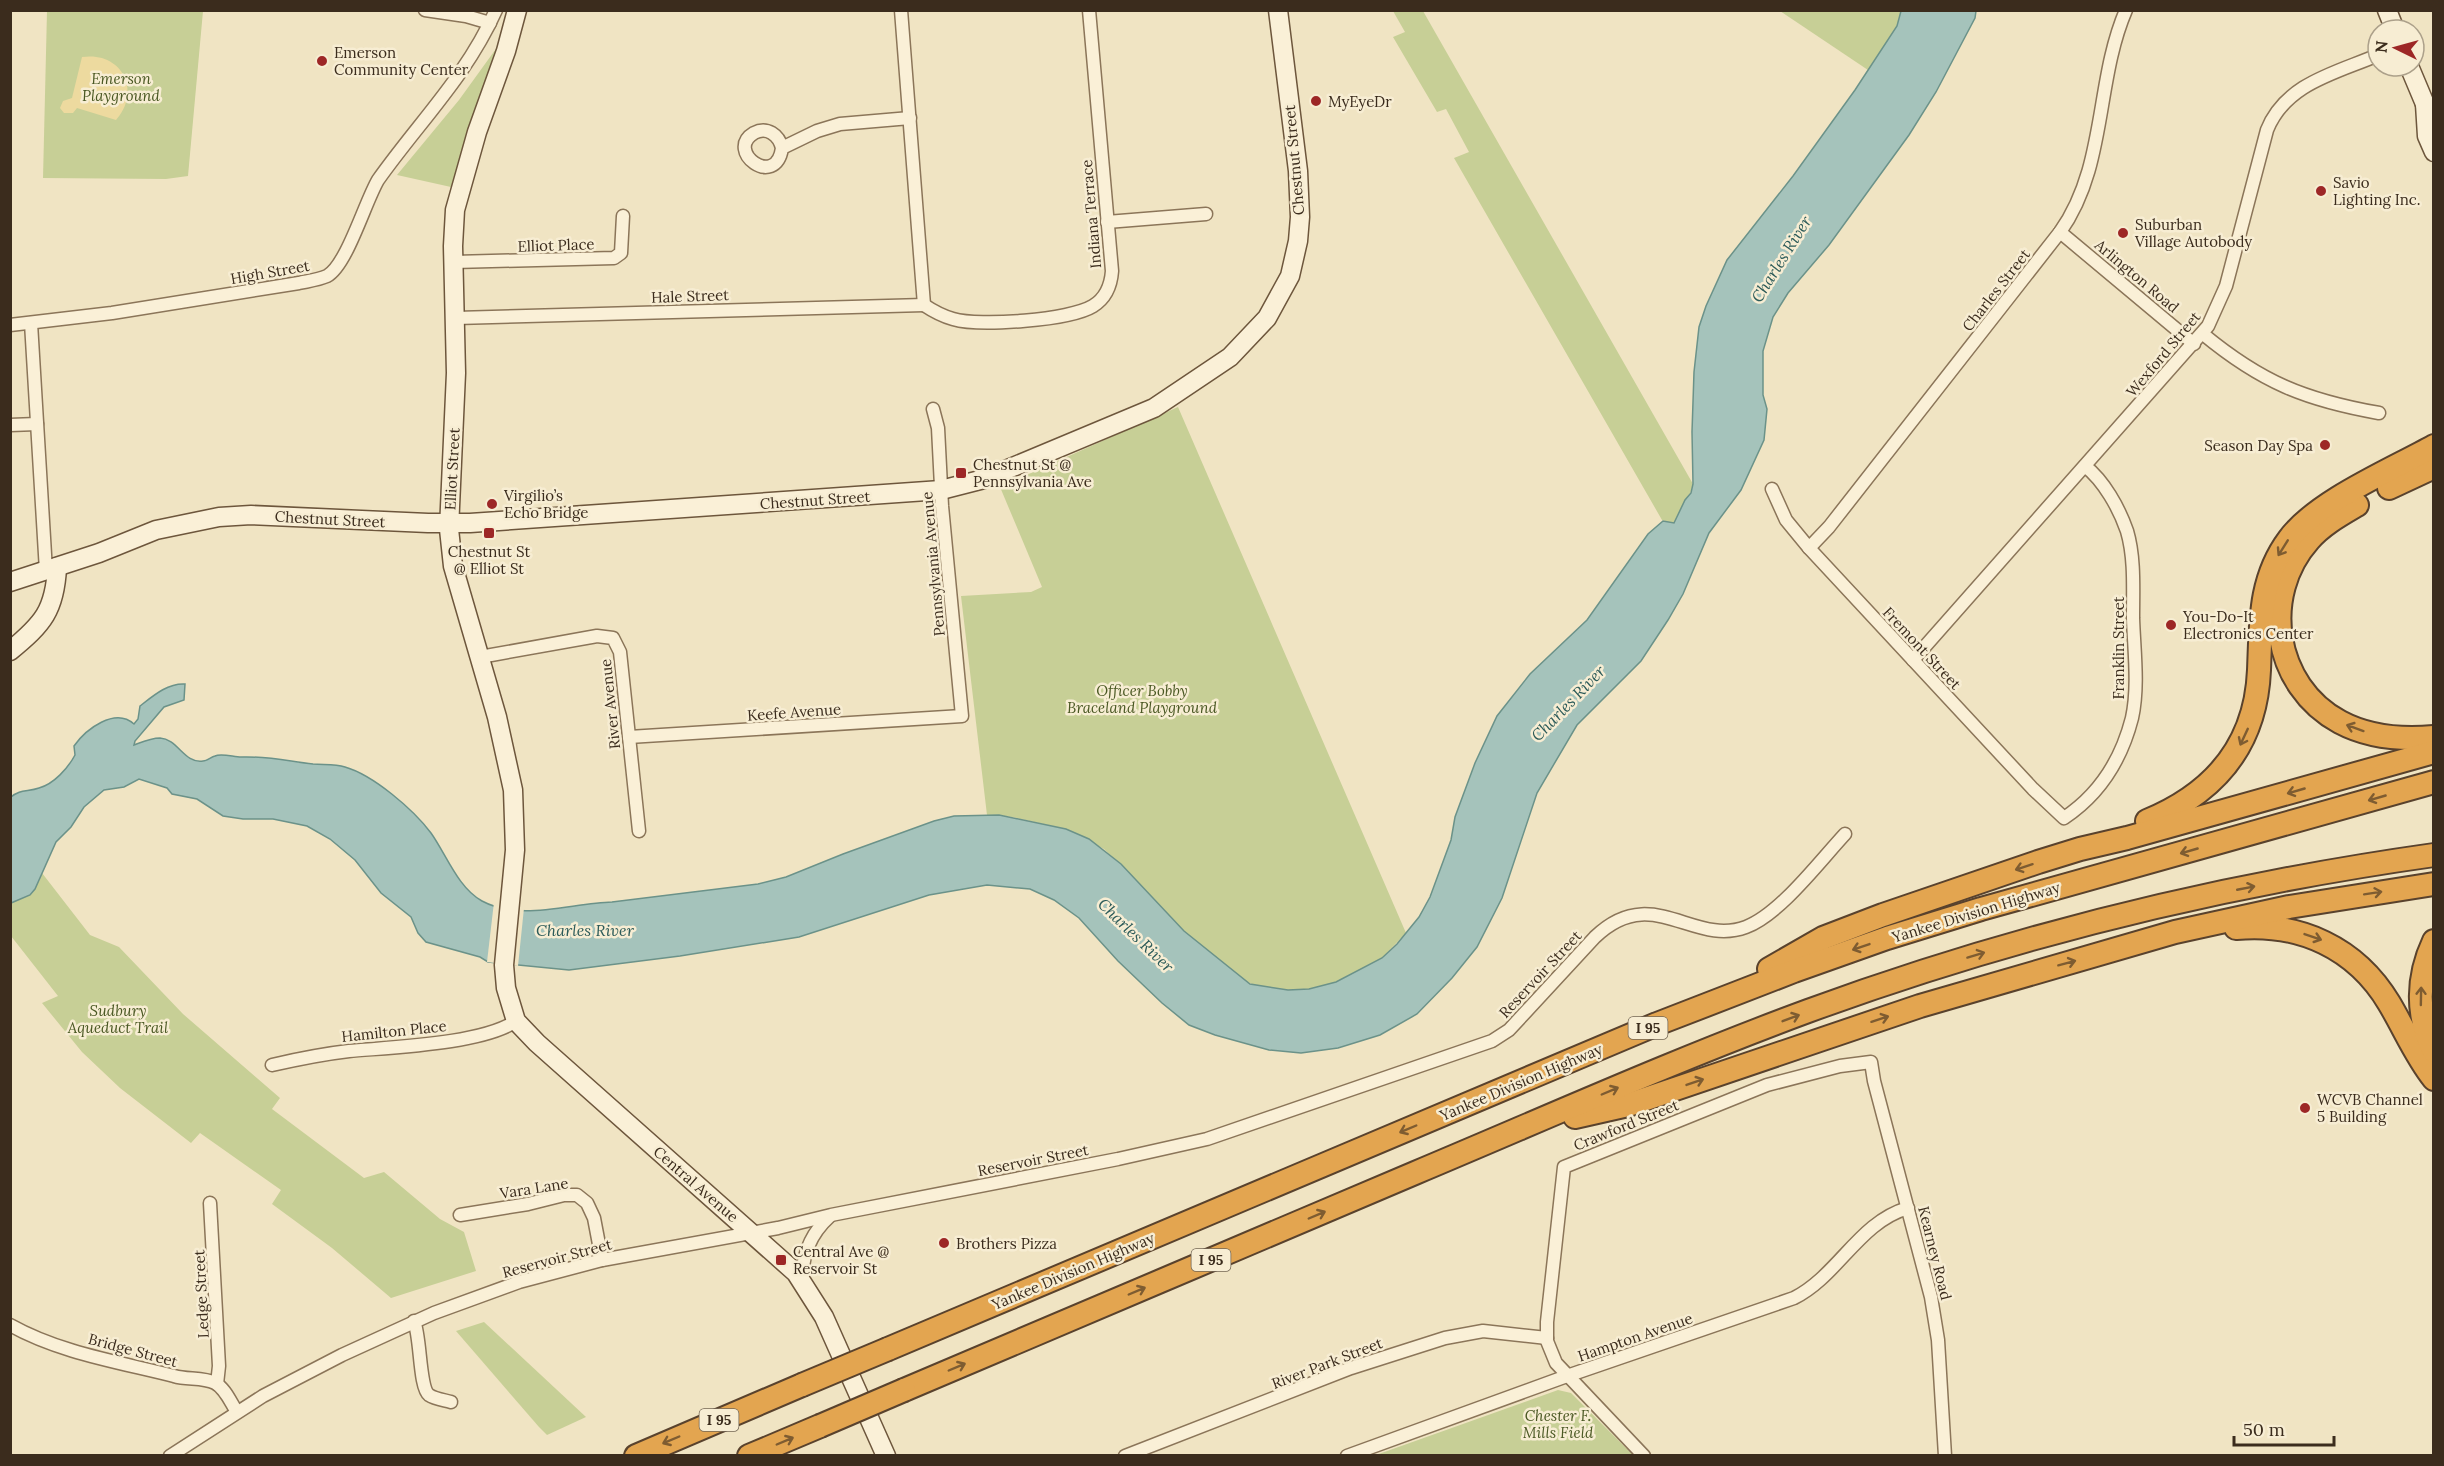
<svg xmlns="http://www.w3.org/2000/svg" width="2444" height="1466" viewBox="0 0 2444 1466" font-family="Lora,serif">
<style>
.green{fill:#c7cf96}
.sand{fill:#edda9f}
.water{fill:#a5c3bb;stroke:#6b9289;stroke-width:1.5}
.pier{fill:#f0e4c3}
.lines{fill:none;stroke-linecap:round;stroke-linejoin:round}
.street-casing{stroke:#8b7559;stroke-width:15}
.secondary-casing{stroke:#6d563c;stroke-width:21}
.highway-casing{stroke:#59422d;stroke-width:26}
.street{stroke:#faf0d7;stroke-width:12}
.secondary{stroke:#faf0d7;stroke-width:18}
.highway{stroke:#e3a550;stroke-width:22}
.highway-bridge-casing{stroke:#59422d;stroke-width:26;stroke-linecap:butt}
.highway-bridge{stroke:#e3a550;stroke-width:22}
.oneway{stroke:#7e5c31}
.poi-dot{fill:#9d2726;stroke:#f7edd3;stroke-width:2}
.labels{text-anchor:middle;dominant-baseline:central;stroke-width:5;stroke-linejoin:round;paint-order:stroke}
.shield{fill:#f7edd3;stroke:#736654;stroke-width:1.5}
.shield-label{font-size:14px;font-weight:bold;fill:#3b2c1d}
.poi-label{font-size:15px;fill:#3b2c1d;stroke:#f7edd3;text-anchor:start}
.park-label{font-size:15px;font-style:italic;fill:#4a5823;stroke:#f7edd3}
.street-label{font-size:15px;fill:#3b2c1d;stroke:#f7edd3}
.water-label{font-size:16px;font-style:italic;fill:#2c5b59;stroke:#f7edd3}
</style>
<rect width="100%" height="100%" fill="#f0e4c3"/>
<g class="green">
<path d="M47 11H203L188 176 166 179 43 178Z"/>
<path d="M1393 11H1423L1693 484C1691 496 1679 511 1674 524L1662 520 1454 158 1469 152 1446 109 1437 112 1393 37 1405 32Z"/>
<path d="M1780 11H1901L1897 26 1868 70Z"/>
<path d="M498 46 451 187 397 175 459 100Z"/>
<path d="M1178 407 1406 933 1382 958 1336 982 1309 989 1288 990 1257 986 1245 981 1184 931 1104 849 1066 829 1012 817 987 815 961 596 1031 592 1042 587 1000 487Z"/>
<path d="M42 873 90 935 119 947 183 1014 280 1098 272 1109 364 1178 384 1172 440 1219 464 1232 476 1271 391 1298 332 1248 272 1204 281 1190 200 1133 191 1143 120 1088 82 1052 42 1003 58 996 11 936V903L39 881Z"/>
<path d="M484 1322 586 1417 547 1435 539 1427 456 1331Z"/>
<path d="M1558 1390 1571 1393 1633 1455H1376Z"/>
</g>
<path class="sand" d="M82 57C122 51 142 91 116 120L77 108 73 113H64L60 108 63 101 72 98Z"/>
<path class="water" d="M1901 11H1976L1975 18 1936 92 1909 135 1829 245 1788 293 1773 317 1763 351V395L1767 409 1764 440 1741 490 1709 533 1683 594 1668 620 1641 661 1577 725 1537 793 1502 898 1477 947 1452 978 1417 1014 1380 1035 1338 1048 1301 1053 1269 1050 1215 1035 1189 1025 1162 1003 1118 961 1079 918 1054 900 1030 889 987 885 929 895 799 937 680 956 569 970 488 962 480 957 426 942 418 933 411 917 381 893 355 860 330 839 307 826 273 819H243L223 816 197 799 172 794 167 788 139 779 124 787 104 790 84 807 71 827 56 842 35 889 30 895 11 903V797C20 789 28 792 39 788 54 784 68 768 75 755L74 746C86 729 115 707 134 724L138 719 140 706C154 695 168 683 185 684L184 700 164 707 135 741 134 745C142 742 151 738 160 738 178 739 184 764 203 761 207 761 211 757 215 756 221 753 234 757 241 757 269 756 287 761 313 764 324 765 335 764 345 767 373 775 413 809 431 833 446 854 458 888 482 901 521 922 571 903 612 902L758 884 786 877 843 854 934 821 954 816 999 815 1066 829 1089 839 1121 864 1184 931 1250 984 1288 990 1309 989 1336 982 1382 958 1397 944 1419 917 1430 897 1451 840 1455 817 1475 763 1497 716 1530 674 1587 620 1648 534 1663 521 1674 523 1685 500 1691 493 1693 484 1692 432 1694 372 1699 327 1706 306 1727 260 1793 176 1855 90 1897 26Z"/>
<path class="pier" d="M494 902 524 908 518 966 487 962Z"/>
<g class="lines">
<g class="street-casing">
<g id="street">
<path d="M425 10 466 16 490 23"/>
<path d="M901 10 924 305"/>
<path d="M782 148C776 190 724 151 754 133 767 126 779 135 782 148L817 131 840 124 910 118"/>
<path d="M1107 222 1206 214"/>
<path d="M2060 232 2194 344"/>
<path d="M454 262 614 258 621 253 623 216"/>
<path d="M924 305C933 311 942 316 953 319 980 327 1070 320 1093 306 1106 298 1111 285 1112 271L1089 10"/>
<path d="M456 318 924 305"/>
<path d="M31 323 46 571"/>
<path d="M10 325 112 313 299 283C308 281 318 280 327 276 347 265 365 202 378 180 419 122 466 77 496 10"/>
<path d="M2203 334C2261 382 2305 400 2379 413"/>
<path d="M10 425 37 424"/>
<path d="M1772 489 1786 520 1809 548 2033 789 2064 818C2100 794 2121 761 2132 718 2139 686 2134 650 2133 618 2133 590 2135 558 2127 531 2119 508 2104 481 2085 466"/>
<path d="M1809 548 1829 527 2060 232C2107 166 2095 82 2126 10"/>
<path d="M480 657 597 636 613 638 620 652 639 831"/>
<path d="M1913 660 2208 326 2226 286 2267 130C2286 83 2336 73 2378 55"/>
<path d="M629 737 962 716 942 506 938 428 933 409"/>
<path d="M272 1065C298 1059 323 1054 349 1051 393 1047 482 1044 516 1021"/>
<path d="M210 1203 219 1366 217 1384"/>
<path d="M460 1215 528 1204 564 1195H577L587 1203 594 1218 602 1260"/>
<path d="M802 1282C802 1255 810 1234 830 1216"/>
<path d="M414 1321C421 1338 419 1387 429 1395 435 1399 444 1400 451 1402"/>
<path d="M10 1325C60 1353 119 1362 174 1376 187 1380 203 1377 215 1383 225 1388 231 1403 237 1412"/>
<path d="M170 1456 263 1396 342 1355 434 1313 519 1282 602 1260 778 1228 831 1215 1118 1159 1207 1139 1492 1041 1509 1030 1595 937C1652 882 1693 947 1746 927 1780 914 1819 862 1845 834"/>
<path d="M1125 1456 1351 1368 1445 1338 1483 1331 1547 1338"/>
<path d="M1347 1456 1567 1376 1794 1298C1838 1276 1859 1222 1908 1208"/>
<path d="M1644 1456 1556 1363 1547 1341V1322L1564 1167 1767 1085 1840 1066 1871 1062 1874 1081 1931 1297 1938 1340 1945 1456"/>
</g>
</g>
<g class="secondary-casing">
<g id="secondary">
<path d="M517 10 506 51 477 132 455 210 453 246 456 373 449 529 453 566 497 717 513 790 515 850 504 965 506 988 516 1021 537 1043 796 1273 824 1317 886 1456"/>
<path d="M2387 10 2395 30"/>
<path d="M2409 66 2425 104 2434 115"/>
<path d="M2425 104 2427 136 2434 152"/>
<path d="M10 582 99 553 156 530 219 517 251 515 428 523H470L941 490 984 479 1154 408 1230 357 1267 318 1290 276 1298 241 1300 217 1298 171 1278 10"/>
<path d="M10 651C43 624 55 610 57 567"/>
</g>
</g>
<g class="highway-casing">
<g id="highway">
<path d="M2389 488 2434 467"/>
<path d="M2357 505C2340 515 2322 525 2309 540 2260 595 2273 686 2340 722 2368 737 2402 740 2434 737"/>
<path d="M2147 821C2215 793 2256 745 2259 670 2261 623 2259 579 2289 539 2317 501 2391 470 2434 446"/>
<path d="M2236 928C2300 922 2356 948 2389 1003 2404 1028 2416 1057 2434 1079"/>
<path d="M2434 941C2417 977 2416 1015 2434 1051"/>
<path d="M1769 969 1823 938 1883 915 2038 862 2080 849 2127 838 2434 752"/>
<path d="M1575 1117 1628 1105 1920 1006 2175 932 2289 907 2434 884"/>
<path d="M888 1349 1657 1024 1794 971 1887 938 1981 909 2434 782"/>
<path d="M904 1390C1074 1318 1245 1245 1415 1173 1546 1118 1675 1060 1808 1011 2010 937 2221 885 2434 855"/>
<path d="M636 1456 802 1385"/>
<path d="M749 1456 820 1426"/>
</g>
</g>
<use href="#street" class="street"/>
<use href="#secondary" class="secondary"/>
<use href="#highway" class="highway"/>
<g class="highway-bridge-casing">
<g id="highway-bridge">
<path d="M802 1385 888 1349"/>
<path d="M820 1426 904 1390"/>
</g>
</g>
<use href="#highway-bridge" class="highway-bridge"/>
</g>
<defs><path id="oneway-shaft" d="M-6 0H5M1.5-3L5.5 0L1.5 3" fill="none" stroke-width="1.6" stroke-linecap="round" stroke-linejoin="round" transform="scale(1.5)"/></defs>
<g class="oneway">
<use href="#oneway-shaft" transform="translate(2283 548) rotate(122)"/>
<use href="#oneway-shaft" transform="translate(2355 728) rotate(-160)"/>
<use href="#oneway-shaft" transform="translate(2244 737) rotate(115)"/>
<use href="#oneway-shaft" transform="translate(2296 791) rotate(164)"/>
<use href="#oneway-shaft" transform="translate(2377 798) rotate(164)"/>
<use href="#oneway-shaft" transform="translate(2189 851) rotate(164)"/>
<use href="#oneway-shaft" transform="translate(2024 867) rotate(162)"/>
<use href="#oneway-shaft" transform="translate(2246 888) rotate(-11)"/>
<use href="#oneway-shaft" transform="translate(2373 893) rotate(-9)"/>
<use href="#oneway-shaft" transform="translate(2313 937) rotate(19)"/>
<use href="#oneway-shaft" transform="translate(1861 947) rotate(161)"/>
<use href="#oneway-shaft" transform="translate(1976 955) rotate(-17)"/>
<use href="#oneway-shaft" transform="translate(2067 963) rotate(-15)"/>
<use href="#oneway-shaft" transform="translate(2421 996) rotate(-89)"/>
<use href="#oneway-shaft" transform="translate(1791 1018) rotate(-21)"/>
<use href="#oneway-shaft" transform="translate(1880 1019) rotate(-18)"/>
<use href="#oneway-shaft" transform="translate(1695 1082) rotate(-19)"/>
<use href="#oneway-shaft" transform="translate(1610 1091) rotate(-23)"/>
<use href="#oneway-shaft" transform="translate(1408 1129) rotate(157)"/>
<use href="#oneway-shaft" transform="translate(1317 1215) rotate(-23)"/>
<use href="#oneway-shaft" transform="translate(1137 1291) rotate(-23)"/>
<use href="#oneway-shaft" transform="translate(957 1367) rotate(-23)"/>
<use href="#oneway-shaft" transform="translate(671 1440) rotate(157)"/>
<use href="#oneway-shaft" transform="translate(785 1441) rotate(-23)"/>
</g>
<g class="poi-dot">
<circle cx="322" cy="61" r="6"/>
<circle cx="1316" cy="101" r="6"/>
<circle cx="2321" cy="191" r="6"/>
<circle cx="2123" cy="233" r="6"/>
<circle cx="2325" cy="445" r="6"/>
<rect x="955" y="467" width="12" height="12" rx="3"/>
<circle cx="492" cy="504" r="6"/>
<rect x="483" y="527" width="12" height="12" rx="3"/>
<circle cx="2171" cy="625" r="6"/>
<circle cx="2305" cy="1108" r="6"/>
<circle cx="944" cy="1243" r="6"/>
<rect x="775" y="1254" width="12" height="12" rx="3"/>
</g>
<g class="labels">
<g class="shield">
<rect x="1628.5" y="1017" width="39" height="22" rx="4.5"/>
<rect x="1191.5" y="1249" width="39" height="22" rx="4.5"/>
<rect x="699.5" y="1409" width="39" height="22" rx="4.5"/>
</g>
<g class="shield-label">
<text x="1648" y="1028">I 95</text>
<text x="1211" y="1260">I 95</text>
<text x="719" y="1420">I 95</text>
</g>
<g class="poi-label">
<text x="334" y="52">Emerson<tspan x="334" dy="17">Community Center</tspan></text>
<text x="1328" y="101">MyEyeDr</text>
<text x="2333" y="182">Savio<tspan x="2333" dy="17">Lighting Inc.</tspan></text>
<text x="2135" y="224">Suburban<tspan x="2135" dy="17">Village Autobody</tspan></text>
<text x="2313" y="445" text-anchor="end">Season Day Spa</text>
<text x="973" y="464">Chestnut St @<tspan x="973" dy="17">Pennsylvania Ave</tspan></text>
<text x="504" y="495">Virgilio’s<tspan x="504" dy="17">Echo Bridge</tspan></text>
<text x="489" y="551" text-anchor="middle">Chestnut St<tspan x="489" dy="17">@ Elliot St</tspan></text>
<text x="2183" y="616">You-Do-It<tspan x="2183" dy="17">Electronics Center</tspan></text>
<text x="2317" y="1099">WCVB Channel<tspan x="2317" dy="17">5 Building</tspan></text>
<text x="956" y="1243">Brothers Pizza</text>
<text x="793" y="1251">Central Ave @<tspan x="793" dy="17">Reservoir St</tspan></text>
</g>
<g class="park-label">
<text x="121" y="78">Emerson<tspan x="121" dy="17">Playground</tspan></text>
<text x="1142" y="690">Officer Bobby<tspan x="1142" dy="17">Braceland Playground</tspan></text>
<text x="118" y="1010">Sudbury<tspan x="118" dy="17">Aqueduct Trail</tspan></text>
<text x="1558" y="1415">Chester F.<tspan x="1558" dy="17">Mills Field</tspan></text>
</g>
<g class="street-label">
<text transform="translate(1294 160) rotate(-95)">Chestnut Street</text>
<text transform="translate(1091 214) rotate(-95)">Indiana Terrace</text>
<text transform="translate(556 245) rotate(-2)">Elliot Place</text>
<text transform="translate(270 272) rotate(-10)">High Street</text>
<text transform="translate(2137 276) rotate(40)">Arlington Road</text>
<text transform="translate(1996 290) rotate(-52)">Charles Street</text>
<text transform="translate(690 296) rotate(-2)">Hale Street</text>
<text transform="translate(2163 354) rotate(-50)">Wexford Street</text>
<text transform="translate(452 469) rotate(-87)">Elliot Street</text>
<text transform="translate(815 500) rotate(-4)">Chestnut Street</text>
<text transform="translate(330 519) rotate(3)">Chestnut Street</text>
<text transform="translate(933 564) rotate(-95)">Pennsylvania Avenue</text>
<text transform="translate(1922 648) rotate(47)">Fremont Street</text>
<text transform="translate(2118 648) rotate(-90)">Franklin Street</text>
<text transform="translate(610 704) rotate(-96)">River Avenue</text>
<text transform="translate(794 712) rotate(-4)">Keefe Avenue</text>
<text transform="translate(1976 912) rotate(-17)">Yankee Division Highway</text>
<text transform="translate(1540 974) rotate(-47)">Reservoir Street</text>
<text transform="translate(394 1031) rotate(-6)">Hamilton Place</text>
<text transform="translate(1521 1082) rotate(-23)">Yankee Division Highway</text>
<text transform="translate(1626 1125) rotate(-22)">Crawford Street</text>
<text transform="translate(1033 1160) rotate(-11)">Reservoir Street</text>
<text transform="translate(696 1184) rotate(41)">Central Avenue</text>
<text transform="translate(534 1188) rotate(-9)">Vara Lane</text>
<text transform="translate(1935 1253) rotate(76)">Kearney Road</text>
<text transform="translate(557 1258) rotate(-15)">Reservoir Street</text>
<text transform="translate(1073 1271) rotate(-23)">Yankee Division Highway</text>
<text transform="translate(201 1294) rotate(-93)">Ledge Street</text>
<text transform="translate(1635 1337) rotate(-19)">Hampton Avenue</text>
<text transform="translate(133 1350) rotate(15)">Bridge Street</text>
<text transform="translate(1327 1363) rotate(-21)">River Park Street</text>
</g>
<g class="water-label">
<text transform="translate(1781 259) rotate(-58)">Charles River</text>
<text transform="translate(1568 703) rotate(-46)">Charles River</text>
<text x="585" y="930">Charles River</text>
<text transform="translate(1136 935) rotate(44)">Charles River</text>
</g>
</g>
<rect width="2444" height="1466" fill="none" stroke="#3b2c1d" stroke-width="24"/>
<g transform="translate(2396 48) rotate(275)"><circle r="28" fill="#f7edd3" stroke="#aca08a" stroke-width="1.5"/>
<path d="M0-4.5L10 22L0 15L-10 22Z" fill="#9d2726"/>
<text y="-9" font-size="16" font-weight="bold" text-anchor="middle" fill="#3b2c1d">N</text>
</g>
<path d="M2234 1436v9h100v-9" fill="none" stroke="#3b2c1d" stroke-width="3"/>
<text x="2243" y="1436" font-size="18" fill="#3b2c1d" stroke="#f7edd3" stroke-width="4.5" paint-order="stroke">50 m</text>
</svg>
